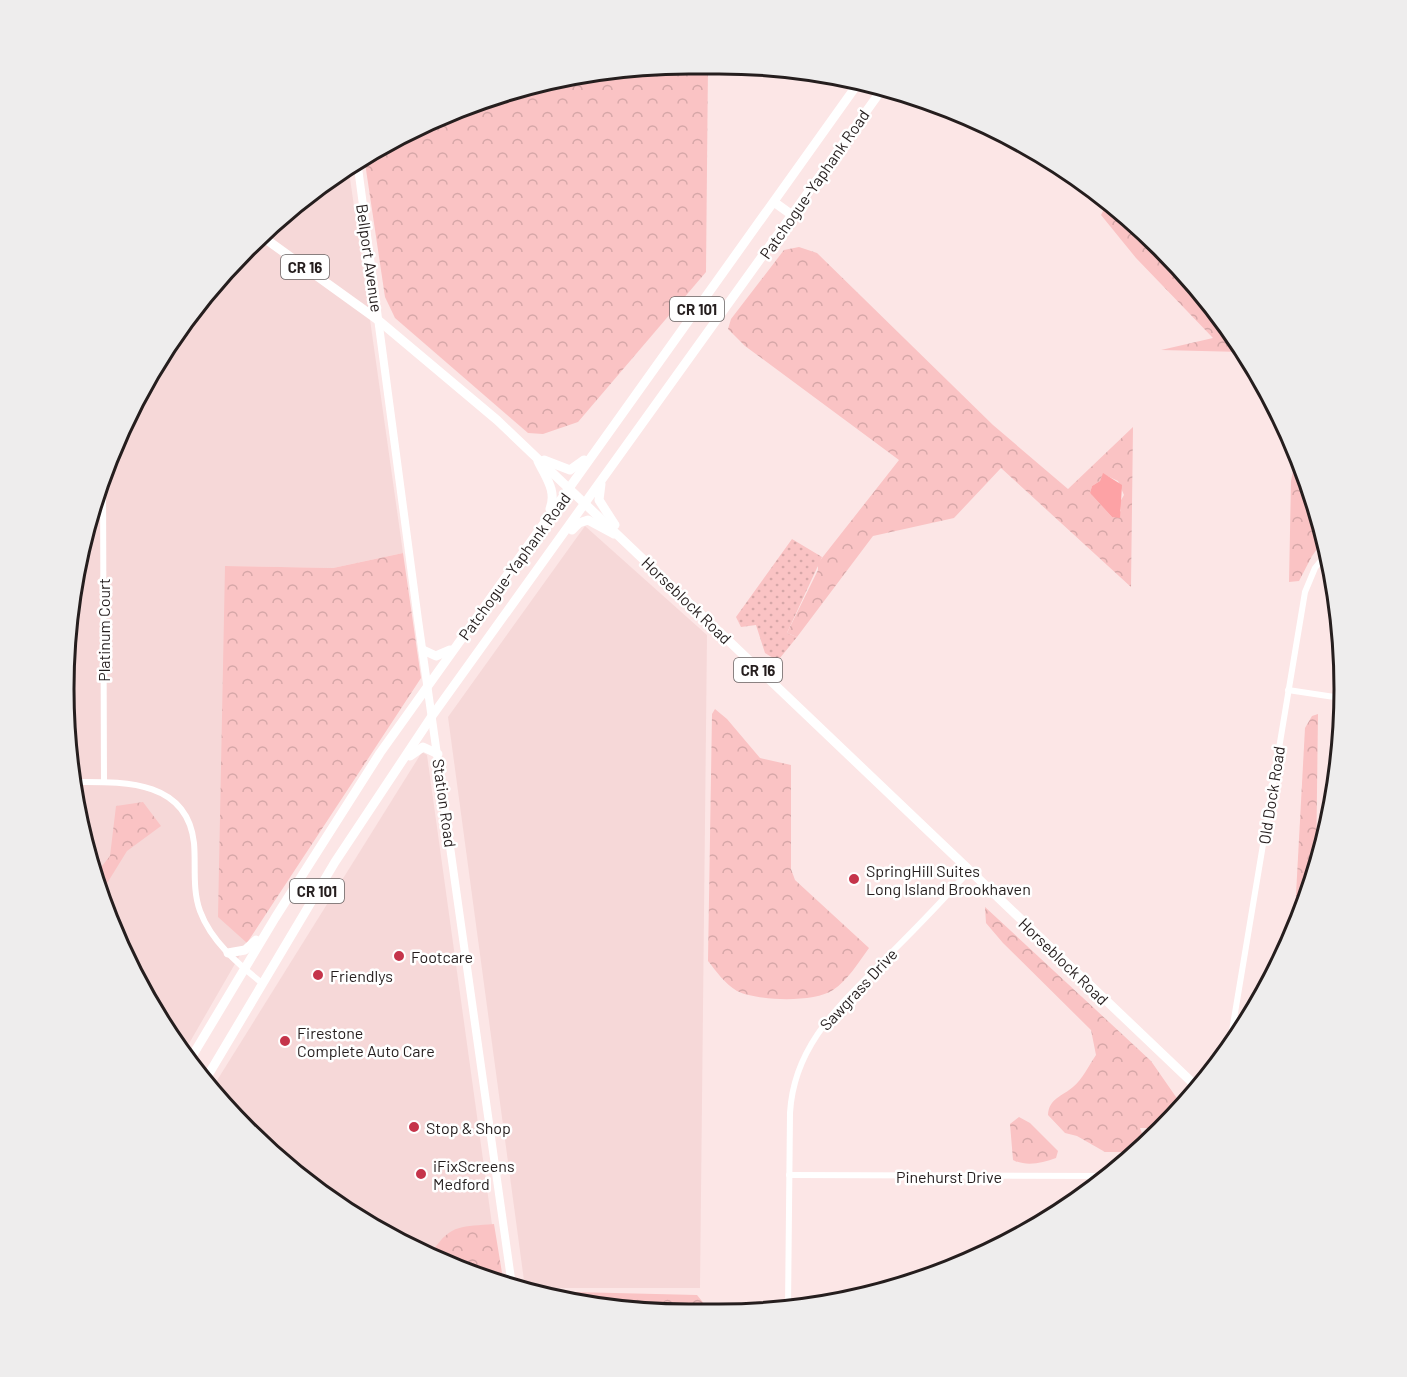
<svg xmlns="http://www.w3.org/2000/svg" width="1407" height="1377" viewBox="0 0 1407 1377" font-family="Barlow,sans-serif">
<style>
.built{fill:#f6d8d8}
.grass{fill:url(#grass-dots)}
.forest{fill:url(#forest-crowns);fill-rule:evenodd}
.water{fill:#fda2a5}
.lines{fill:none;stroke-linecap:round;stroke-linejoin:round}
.street{stroke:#fff;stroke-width:6}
.secondary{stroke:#fff;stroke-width:8}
.primary{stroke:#fff;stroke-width:9}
.poi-dot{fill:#c5344a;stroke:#fff;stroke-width:2}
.labels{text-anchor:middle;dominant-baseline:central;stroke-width:5;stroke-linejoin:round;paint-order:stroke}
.shield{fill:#fff;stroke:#666262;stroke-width:1.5}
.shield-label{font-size:15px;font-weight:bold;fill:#251e1e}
.street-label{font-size:16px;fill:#251e1e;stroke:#fff}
.poi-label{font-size:16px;fill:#251e1e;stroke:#fff;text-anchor:start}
.rim{fill:none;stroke:#251e1e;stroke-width:3}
</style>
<defs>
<pattern id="grass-dots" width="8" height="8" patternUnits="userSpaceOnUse" patternTransform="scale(1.5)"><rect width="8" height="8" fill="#fac3c4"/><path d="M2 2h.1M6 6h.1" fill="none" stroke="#d6a7a8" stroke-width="1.8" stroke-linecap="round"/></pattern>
<pattern id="forest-crowns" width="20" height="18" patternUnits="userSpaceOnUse" patternTransform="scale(1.5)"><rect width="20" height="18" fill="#fac3c4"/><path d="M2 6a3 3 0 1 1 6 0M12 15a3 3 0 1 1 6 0" fill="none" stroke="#d6a7a8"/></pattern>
</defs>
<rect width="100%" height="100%" fill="#fce6e6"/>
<g class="built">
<path d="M348 164 403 553 333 568 225 566 247 943 183 1054 127 965 84 850 64 729 68 607 110 449 168 341 246 246Z"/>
<path d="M585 526 707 635 700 1288H525L448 717Z"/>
<path d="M422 752 427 755 499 1275H476L376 1230 276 1159 211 1090Z"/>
</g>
<path class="grass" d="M792 539 822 557 787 633 797 637 780 658H773L765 653 756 625 741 627 736 617Z"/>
<g class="forest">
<path d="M688 63 708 64 706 272 578 422 543 434 528 433 395 318 385 297 364 156 449 111 566 75Z"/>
<path d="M1010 137 1032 147 1078 180C1050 177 1030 156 1010 137Z"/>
<path d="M1112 205C1162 240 1211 301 1242 352L1161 350 1213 338 1136 258 1101 215 1105 207Z"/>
<path d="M799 247 817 253 993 425 1068 489 1133 427 1131 587 1001 468 954 518 873 536 797 637 787 633 818 570V563L899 460 745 346 728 329 731 319 784 250ZM1103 474 1118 481 1124 495 1120 502 1121 511 1112 517 1090 493 1092 486 1100 481Z"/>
<path d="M1296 455 1305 496 1320 521 1325 538 1312 556 1299 581 1289 582 1291 481Z"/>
<path d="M403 553 421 678 247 943 218 917 225 566 333 568Z"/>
<path d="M715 709 727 719 760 758 791 765V869L795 880 869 948C858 963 848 980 833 990 814 1003 757 1001 737 991 725 984 716 971 708 961L712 714Z"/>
<path d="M1318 714 1316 869 1311 890 1300 914 1295 913 1305 728 1312 716Z"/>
<path d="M143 802 161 826 127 851 106 885V908L94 876 110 856 116 806Z"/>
<path d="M985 907 1151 1061 1183 1107 1160 1128H1140L1145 1142 1134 1152H1105L1077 1136 1065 1133 1048 1115C1049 1098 1063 1096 1073 1087 1082 1080 1089 1065 1096 1055L1091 1030 1003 943 986 923Z"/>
<path d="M1019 1117 1030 1123 1058 1151 1056 1158C1042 1163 1027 1167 1013 1160L1010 1124Z"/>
<path d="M494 1224 504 1285 488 1281 434 1257 433 1251C451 1223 463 1227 494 1224Z"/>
<path d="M533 1291 697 1295 710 1311 607 1309Z"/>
</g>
<path class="water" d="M1103 473 1122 485 1120 518 1112 517 1090 493 1092 486 1100 481Z"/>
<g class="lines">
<g class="street">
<path d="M103 478 104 782"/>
<path d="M1288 690 1341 698"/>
<path d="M73 782C120 782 187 778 194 843 196 865 192 889 200 911 211 941 238 964 262 983"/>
<path d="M1230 1043 1305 592 1315 568 1327 553"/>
<path d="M789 1175 1109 1176"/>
<path d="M788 1308 790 1113C794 1041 846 1000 893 951 919 925 945 898 969 871"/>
</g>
<path class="secondary" d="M357 160 418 620 512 1286"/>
<g class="primary">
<path d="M774 202 792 215"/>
<path d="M260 235 378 320 497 420 1198 1088"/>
<path d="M544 460 570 470 584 460"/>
<path d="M538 461C546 478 557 491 550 509"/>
<path d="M601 484 599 500 615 525"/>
<path d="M572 530 579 523 588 520 614 534"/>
<path d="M423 650 436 656 450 650"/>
<path d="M410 756 423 747 438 754"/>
<path d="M228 953 245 950 256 940"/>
<path d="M188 1063 275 918 380 753 859 82"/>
<path d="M204 1082 335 862 432 716 883 88"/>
</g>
</g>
<g class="poi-dot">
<circle cx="854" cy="879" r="6"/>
<circle cx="399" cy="956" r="6"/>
<circle cx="318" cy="975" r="6"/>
<circle cx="285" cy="1041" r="6"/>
<circle cx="414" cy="1127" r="6"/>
<circle cx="421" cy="1174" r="6"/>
</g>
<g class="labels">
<g class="shield">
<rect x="281" y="255" width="48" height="24" rx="4.5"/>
<rect x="670" y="297" width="54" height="24" rx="4.5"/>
<rect x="734" y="658" width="48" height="24" rx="4.5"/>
<rect x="290" y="879" width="54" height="24" rx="4.5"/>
</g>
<g class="shield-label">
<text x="305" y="267">CR 16</text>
<text x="697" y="309">CR 101</text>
<text x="758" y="670">CR 16</text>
<text x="317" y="891">CR 101</text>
</g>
<g class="street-label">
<text transform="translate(814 184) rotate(-55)">Patchogue-Yaphank Road</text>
<text transform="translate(370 258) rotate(82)">Bellport Avenue</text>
<text transform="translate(514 566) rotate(-54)">Patchogue-Yaphank Road</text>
<text transform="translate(687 600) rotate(44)">Horseblock Road</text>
<text transform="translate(103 630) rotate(-90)">Platinum Court</text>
<text transform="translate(1271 795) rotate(-81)">Old Dock Road</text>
<text transform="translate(445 803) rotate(82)">Station Road</text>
<text transform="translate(1064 961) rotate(44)">Horseblock Road</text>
<text transform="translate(858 989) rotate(-47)">Sawgrass Drive</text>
<text x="949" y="1176">Pinehurst Drive</text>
</g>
<g class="poi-label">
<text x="866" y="870">SpringHill Suites<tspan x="866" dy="18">Long Island Brookhaven</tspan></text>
<text x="411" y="956">Footcare</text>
<text x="330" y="975">Friendlys</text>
<text x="297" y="1032">Firestone<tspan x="297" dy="18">Complete Auto Care</tspan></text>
<text x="426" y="1127">Stop &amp; Shop</text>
<text x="433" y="1165">iFixScreens<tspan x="433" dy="18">Medford</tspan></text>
</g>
</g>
<path d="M0 0H1407V1377H0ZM689 74H719A615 615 0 0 1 1334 689V689A615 615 0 0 1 719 1304H689A615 615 0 0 1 74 689V689A615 615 0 0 1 689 74Z" fill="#eeeded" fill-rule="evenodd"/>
<path class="rim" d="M689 74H719A615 615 0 0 1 1334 689V689A615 615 0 0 1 719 1304H689A615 615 0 0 1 74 689V689A615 615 0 0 1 689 74Z"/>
</svg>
